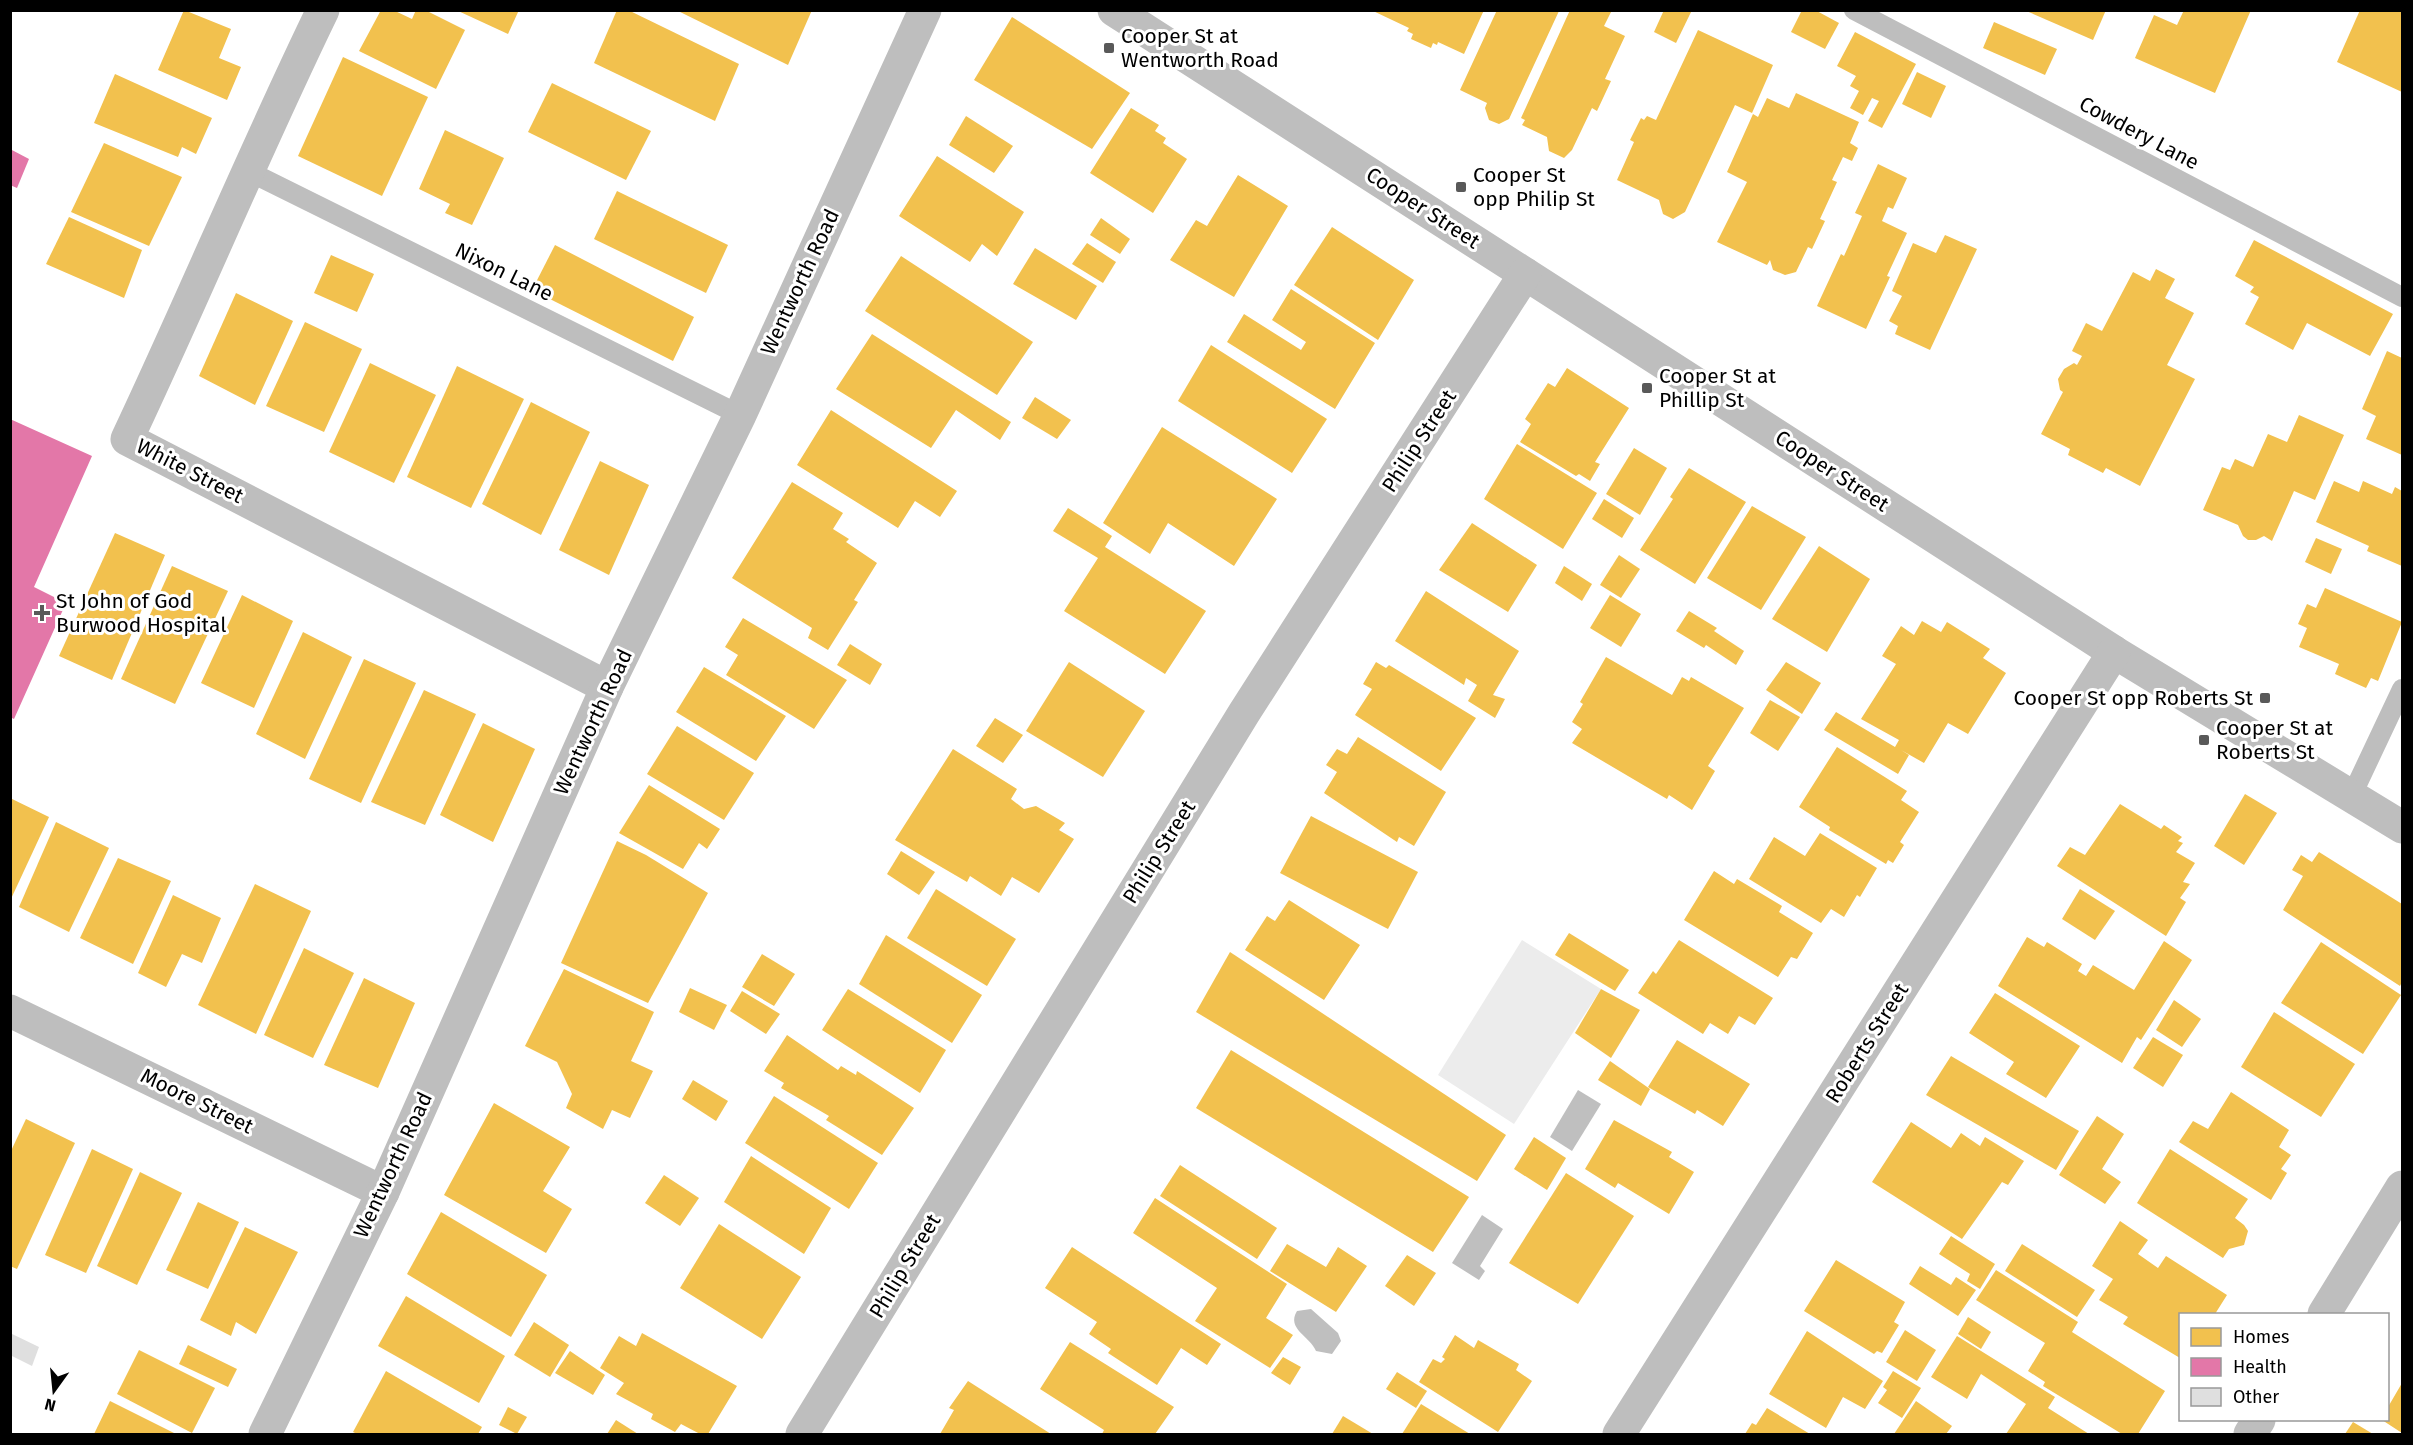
<svg xmlns="http://www.w3.org/2000/svg" width="2413" height="1445" viewBox="0 0 2413 1445" font-family="'Fira Sans',sans-serif">
<style>
.green{fill:#ececec}
.water{fill:#bfbfbf}
.homes{fill:#f2c14e}
.health{fill:#e377a8}
.building{fill:#dfdfdf}
.lines{fill:none;stroke-linecap:round;stroke-linejoin:round}
.service{stroke:#bebebe;stroke-width:20}
.minor{stroke:#bebebe;stroke-width:33}
.tertiary{stroke:#bebebe;stroke-width:33}
.poi-dot{fill:#595959;stroke:#fff;stroke-width:2}
.labels{text-anchor:middle;dominant-baseline:central;stroke-width:6;stroke-linejoin:round;paint-order:stroke}
.poi-label{font-size:21px;fill:#000;stroke:#fff;text-anchor:start}
.street-label{font-size:21px;fill:#000;stroke:#fff}
</style>
<rect width="100%" height="100%" fill="#fff"/>
<path class="green" d="M1522 940 1601 989 1514 1124 1438 1075Z"/>
<g class="water">
<path d="M1578 1090 1601 1104 1572 1151 1550 1137Z"/>
<path d="M1482 1215 1503 1229 1480 1266 1485 1271 1479 1280 1452 1263Z"/>
<path d="M1311 1309 1338 1333 1341 1341 1332 1354 1316 1351C1310 1336 1286 1329 1297 1311Z"/>
</g>
<g class="homes">
<path d="M184 10 231 29 219 58 241 67 227 100 158 70Z"/>
<path d="M381 10H393L412 19 416 10H425L465 30 436 89 359 51Z"/>
<path d="M456 10H519L508 34Z"/>
<path d="M617 10H628L739 64 715 121 594 63Z"/>
<path d="M676 10H812L788 65Z"/>
<path d="M1371 10H1484L1464 54 1438 42 1437 45 1433 43 1431 48 1411 39 1413 34 1407 31 1409 28Z"/>
<path d="M1497 10 1559 11 1509 119 1499 124 1489 120 1485 108 1487 103 1460 90Z"/>
<path d="M1570 10H1612L1604 26 1625 36 1605 79 1611 81 1597 111 1592 108 1572 150 1564 158 1549 151 1547 137 1522 125 1525 120 1521 118Z"/>
<path d="M1664 10H1692L1676 43 1654 32Z"/>
<path d="M1802 10H1815L1839 23 1825 49 1791 32Z"/>
<path d="M2024 10H2106L2093 40Z"/>
<path d="M2184 10H2251L2215 93 2135 58 2154 15 2177 25Z"/>
<path d="M2360 10H2402V92L2337 62Z"/>
<path d="M1012 17 1130 93 1092 149 974 80Z"/>
<path d="M1994 22 2057 49 2045 75 1983 48Z"/>
<path d="M1698 30 1773 65 1752 113 1735 105 1685 212 1673 219 1663 214 1659 200 1617 180 1634 142 1630 140 1641 118 1644 120 1647 116 1656 120Z"/>
<path d="M1855 32 1916 64 1882 128 1868 121 1879 101 1872 98 1863 115 1850 108 1859 91 1850 86 1856 76 1837 66Z"/>
<path d="M343 57 428 97 382 196 298 156Z"/>
<path d="M1917 72 1946 86 1931 118 1902 104Z"/>
<path d="M115 74 212 118 196 154 182 147 178 157 94 123Z"/>
<path d="M552 83 651 131 626 180 528 132Z"/>
<path d="M1796 93 1859 122 1850 143 1858 148 1852 161 1843 157 1832 180 1837 182 1820 219 1825 221 1812 249 1808 247 1796 272 1785 275 1773 270 1770 260 1767 265 1717 242 1747 182 1727 172 1753 114 1758 117 1767 98 1789 108Z"/>
<path d="M1131 108 1159 125 1155 131 1166 138 1163 143 1187 159 1153 213 1090 173Z"/>
<path d="M966 116 1013 146 994 173 949 145Z"/>
<path d="M445 130 504 158 472 225 445 213 450 204 419 189Z"/>
<path d="M104 143 182 177 149 246 71 212Z"/>
<path d="M937 156 1024 212 997 256 982 244 970 262 899 216Z"/>
<path d="M1878 164 1907 178 1893 209 1888 207 1882 221 1907 233 1887 276 1890 277 1866 329 1817 306 1841 254 1844 256 1862 216 1855 213Z"/>
<path d="M1238 175 1288 206 1234 297 1170 260 1196 220 1207 226Z"/>
<path d="M617 191 728 245 706 293 594 239Z"/>
<path d="M69 217 142 250 124 298 46 264Z"/>
<path d="M1101 218 1130 239 1120 254 1090 235Z"/>
<path d="M1332 227 1414 280 1378 340 1294 285Z"/>
<path d="M1945 235 1977 249 1930 350 1895 334 1898 326 1889 321 1902 296 1892 291 1913 243 1936 253Z"/>
<path d="M2254 240 2393 314 2370 356 2307 323 2293 350 2245 324 2259 297 2250 292 2254 287 2235 276Z"/>
<path d="M1087 243 1116 262 1103 283 1072 264Z"/>
<path d="M555 245 694 317 673 361 532 290Z"/>
<path d="M1035 248 1097 286 1076 320 1013 284Z"/>
<path d="M331 255 374 274 357 312 314 293Z"/>
<path d="M901 256 1033 342 997 395 865 311Z"/>
<path d="M2156 269 2175 279 2165 298 2194 313 2167 365 2195 379 2140 486 2106 468 2103 473 2068 455 2070 449 2041 434 2063 392 2060 390 2058 379 2064 369 2074 363 2077 365 2082 356 2072 351 2086 323 2102 331 2133 272 2150 281Z"/>
<path d="M1291 289 1375 343 1335 409 1227 342 1244 314 1301 350 1306 342 1272 320Z"/>
<path d="M236 293 293 321 255 405 199 376Z"/>
<path d="M305 322 362 349 324 432 266 406Z"/>
<path d="M872 334 1011 422 1000 440 956 410 931 448 836 389Z"/>
<path d="M1211 345 1327 419 1292 473 1178 401Z"/>
<path d="M2387 351 2402 358V455L2366 439 2376 416 2362 409Z"/>
<path d="M370 363 436 395 394 483 329 452Z"/>
<path d="M457 366 524 399 471 508 407 477Z"/>
<path d="M1567 368 1629 408 1595 462 1600 464 1590 481 1579 474 1576 476 1520 442 1531 424 1525 419 1548 383 1555 387Z"/>
<path d="M1035 397 1071 420 1057 439 1022 418Z"/>
<path d="M531 402 590 432 541 535 482 504Z"/>
<path d="M831 410 957 491 940 517 915 501 898 528 797 465Z"/>
<path d="M2299 415 2344 435 2315 500 2294 491 2272 541 2264 536 2256 540H2248L2243 536 2238 525 2203 510 2222 467 2230 470 2235 459 2253 467 2268 434 2287 442Z"/>
<path d="M1162 427 1277 499 1234 566 1168 523 1150 554 1103 523Z"/>
<path d="M1517 444 1597 493 1563 549 1484 499Z"/>
<path d="M1634 448 1667 468 1640 515 1606 494Z"/>
<path d="M600 461 649 485 609 575 559 550Z"/>
<path d="M1689 468 1746 502 1695 584 1640 550 1673 499 1670 497Z"/>
<path d="M2334 481 2359 492 2363 481 2392 494 2395 487 2402 491V566L2367 551 2369 546 2316 522Z"/>
<path d="M792 482 843 513 833 529 849 539 846 542 877 563 854 600 858 602 828 650 808 638 812 628 732 578Z"/>
<path d="M1604 499 1634 518 1622 538 1592 519Z"/>
<path d="M1752 506 1806 537 1761 610 1707 578Z"/>
<path d="M1068 508 1112 536 1105 547 1206 611 1165 674 1064 611 1098 558 1053 531Z"/>
<path d="M1472 523 1537 565 1508 612 1439 570Z"/>
<path d="M115 533 165 555 112 680 59 656Z"/>
<path d="M2316 538 2342 549 2331 574 2305 562Z"/>
<path d="M1819 546 1870 579 1827 652 1772 619Z"/>
<path d="M1619 555 1640 569 1621 598 1600 585Z"/>
<path d="M172 566 228 591 175 704 121 679Z"/>
<path d="M1564 566 1592 584 1582 601 1555 583Z"/>
<path d="M2325 588 2402 622 2378 681 2371 678 2366 688 2335 674 2339 664 2299 647 2307 628 2298 624 2307 604 2316 608Z"/>
<path d="M1426 591 1519 651 1493 695 1505 699 1495 718 1468 701 1477 685 1466 678 1464 685 1395 641Z"/>
<path d="M242 595 293 621 254 708 201 683Z"/>
<path d="M1610 595 1641 614 1621 647 1590 628Z"/>
<path d="M1689 611 1717 628 1714 631 1744 651 1736 665 1706 645 1704 648 1676 631Z"/>
<path d="M743 618 847 680 814 729 726 675 738 655 725 647Z"/>
<path d="M1922 621 1941 632 1947 622 1990 649 1983 658 2006 673 1968 734 1948 723 1924 763 1901 750 1909 755 1898 774 1824 730 1836 712 1895 747 1899 740 1861 719 1896 664 1882 656 1901 626 1914 635Z"/>
<path d="M303 632 352 657 305 759 256 734Z"/>
<path d="M850 644 882 664 870 685 837 665Z"/>
<path d="M1606 657 1672 695 1682 677 1689 681 1691 677 1744 708 1708 766 1715 771 1692 810 1669 795 1667 799 1572 743 1582 729 1572 722 1583 704 1580 702Z"/>
<path d="M364 659 416 683 361 803 309 779Z"/>
<path d="M1069 662 1145 711 1103 777 1026 731Z"/>
<path d="M1376 662 1386 668 1389 665 1476 718 1441 771 1355 715 1372 689 1363 684Z"/>
<path d="M1786 662 1821 683 1802 714 1766 690Z"/>
<path d="M704 667 786 716 756 761 676 712Z"/>
<path d="M424 690 476 714 425 825 371 802Z"/>
<path d="M1770 700 1800 717 1778 751 1750 733Z"/>
<path d="M995 718 1023 735 1003 763 976 746Z"/>
<path d="M483 723 535 749 493 842 440 815Z"/>
<path d="M677 726 754 773 724 820 647 774Z"/>
<path d="M1358 737 1446 792 1414 846 1399 837 1397 842 1324 793 1337 772 1326 765 1337 749 1347 754Z"/>
<path d="M1837 747 1907 791 1901 800 1919 812 1900 842 1904 845 1893 863 1888 860 1886 864 1829 830 1830 827 1799 807Z"/>
<path d="M953 749 1017 789 1011 799 1024 809 1036 806 1065 823 1059 830 1074 839 1039 893 1012 877 1001 896 970 876 967 882 895 840Z"/>
<path d="M649 785 720 829 707 849 699 843 683 869 619 833Z"/>
<path d="M2245 794 2277 813 2244 865 2214 846Z"/>
<path d="M10 798 49 817 10 901Z"/>
<path d="M2120 804 2161 829 2164 825 2182 837 2178 841 2183 843 2176 852 2195 863 2183 882 2190 884 2180 898 2186 902 2166 936 2057 866 2070 847 2085 855Z"/>
<path d="M1311 816 1418 872 1388 929 1280 873Z"/>
<path d="M56 822 109 848 69 932 19 907Z"/>
<path d="M1820 833 1877 868 1860 897 1857 895 1844 917 1831 909 1821 923 1749 879 1774 837 1805 856Z"/>
<path d="M617 841 646 855 708 893 648 1003 561 963Z"/>
<path d="M901 851 935 872 919 895 887 874Z"/>
<path d="M2319 852 2402 904V982L2400 986 2283 910 2303 876 2292 870 2301 855 2312 862Z"/>
<path d="M118 858 171 881 133 964 80 938Z"/>
<path d="M1714 871 1734 884 1737 879 1782 906 1779 912 1813 933 1797 959 1791 957 1778 977 1684 920Z"/>
<path d="M255 884 311 911 256 1034 198 1005Z"/>
<path d="M936 889 1016 939 987 986 907 938Z"/>
<path d="M2080 889 2115 911 2095 940 2062 919Z"/>
<path d="M173 895 221 918 202 963 182 954 166 987 138 973Z"/>
<path d="M1289 900 1360 945 1324 1000 1245 950 1267 916 1275 921Z"/>
<path d="M1569 933 1629 970 1615 991 1555 955Z"/>
<path d="M886 935 982 995 952 1043 859 984Z"/>
<path d="M2027 937 2044 947 2047 942 2082 964 2078 971 2086 976 2093 965 2134 990 2164 941 2192 960 2141 1040 2137 1037 2122 1063 1998 986Z"/>
<path d="M1679 940 1773 998 1755 1025 1739 1016 1728 1034 1710 1023 1703 1034 1638 993 1653 971 1656 974Z"/>
<path d="M2321 942 2401 995 2363 1054 2281 1003Z"/>
<path d="M304 948 354 973 313 1058 264 1035Z"/>
<path d="M1230 952 1506 1135 1477 1181 1196 1012Z"/>
<path d="M762 954 795 974 774 1006 742 987Z"/>
<path d="M564 969 654 1012 631 1061 653 1071 630 1118 612 1110 603 1129 566 1108 572 1094 557 1062 525 1046Z"/>
<path d="M364 978 415 1003 378 1088 324 1065Z"/>
<path d="M690 988 727 1005 714 1030 679 1012Z"/>
<path d="M848 989 946 1050 920 1093 822 1030Z"/>
<path d="M1601 989 1640 1010 1611 1058 1575 1033Z"/>
<path d="M742 991 780 1014 766 1034 730 1011Z"/>
<path d="M1995 993 2080 1046 2046 1098 2006 1074 2014 1062 1969 1033Z"/>
<path d="M2174 1000 2201 1019 2182 1047 2156 1030Z"/>
<path d="M2274 1012 2355 1064 2321 1117 2241 1067Z"/>
<path d="M787 1035 838 1070 841 1066 856 1075 857 1071 914 1108 882 1155 826 1120 829 1116 781 1088 784 1083 764 1071Z"/>
<path d="M2153 1037 2183 1055 2163 1087 2133 1068Z"/>
<path d="M1677 1040 1750 1084 1723 1126 1697 1110 1695 1114 1648 1087Z"/>
<path d="M1231 1050 1469 1197 1433 1252 1196 1108Z"/>
<path d="M1951 1056 2079 1131 2056 1170 1926 1095Z"/>
<path d="M1610 1061 1650 1089 1641 1106 1598 1080Z"/>
<path d="M693 1080 728 1101 716 1121 682 1099Z"/>
<path d="M2231 1092 2289 1130 2279 1147 2291 1155 2281 1169 2287 1173 2271 1200 2179 1142 2193 1121 2208 1129Z"/>
<path d="M774 1096 878 1163 849 1209 745 1143Z"/>
<path d="M494 1103 570 1147 543 1191 572 1209 546 1253 444 1195Z"/>
<path d="M2097 1116 2124 1134 2102 1169 2121 1182 2105 1204 2059 1175Z"/>
<path d="M26 1119 75 1143 17 1269 10 1266V1153Z"/>
<path d="M1614 1120 1672 1152 1669 1157 1694 1172 1669 1214 1618 1183 1615 1188 1585 1169Z"/>
<path d="M1911 1122 1951 1148 1961 1133 1980 1146 1985 1137 2024 1161 2008 1185 2002 1182 1962 1239 1872 1182Z"/>
<path d="M1534 1137 1566 1158 1547 1190 1514 1169Z"/>
<path d="M92 1149 133 1169 86 1273 45 1255Z"/>
<path d="M2170 1149 2248 1199 2235 1218 2244 1225 2248 1231 2244 1245 2229 1249 2223 1258 2137 1203Z"/>
<path d="M751 1156 831 1208 804 1254 724 1202Z"/>
<path d="M1180 1165 1277 1228 1257 1259 1160 1196Z"/>
<path d="M140 1172 182 1193 137 1285 97 1266Z"/>
<path d="M1566 1173 1634 1216 1578 1304 1509 1263Z"/>
<path d="M664 1175 699 1198 680 1226 645 1203Z"/>
<path d="M1155 1198 1287 1284 1266 1318 1293 1335 1270 1368 1195 1321 1217 1288 1133 1233Z"/>
<path d="M198 1202 239 1222 208 1289 166 1270Z"/>
<path d="M441 1212 547 1275 511 1337 407 1274Z"/>
<path d="M2120 1221 2148 1240 2138 1254 2158 1268 2166 1256 2227 1295 2215 1314H2180V1358L2123 1324 2128 1317 2099 1300 2113 1279 2092 1266Z"/>
<path d="M719 1224 801 1277 762 1339 680 1288Z"/>
<path d="M245 1227 298 1252 256 1334 236 1322 231 1336 200 1320Z"/>
<path d="M1951 1236 1995 1264 1980 1289 1967 1281 1970 1274 1939 1254Z"/>
<path d="M1287 1244 1326 1267 1338 1247 1367 1266 1336 1312 1270 1271Z"/>
<path d="M2022 1244 2095 1290 2077 1317 2005 1271Z"/>
<path d="M1072 1247 1221 1344 1207 1365 1181 1348 1157 1385 1108 1353 1111 1349 1089 1334 1097 1322 1045 1288Z"/>
<path d="M1407 1255 1436 1273 1414 1306 1385 1286Z"/>
<path d="M1836 1260 1905 1302 1894 1322 1899 1325 1882 1353 1877 1351 1874 1354 1804 1311Z"/>
<path d="M1920 1266 1951 1285 1956 1277 1976 1290 1958 1316 1909 1284Z"/>
<path d="M1996 1270 2078 1322 2072 1332 2165 1391 2138 1434H2122L2043 1386 2045 1382 2028 1371 2045 1343 1976 1300Z"/>
<path d="M406 1296 505 1356 479 1403 378 1346Z"/>
<path d="M1968 1317 1991 1332 1981 1349 1958 1334Z"/>
<path d="M534 1322 569 1345 550 1377 514 1355Z"/>
<path d="M1905 1330 1936 1350 1917 1381 1886 1362Z"/>
<path d="M1807 1331 1883 1381 1865 1409 1843 1397 1826 1428 1769 1394Z"/>
<path d="M642 1333 737 1386 708 1434H700L681 1424 675 1432 651 1419 653 1414 616 1394 624 1383 600 1368 619 1336 636 1346Z"/>
<path d="M1455 1335 1474 1348 1478 1340 1519 1364 1516 1370 1532 1381 1498 1432 1419 1382 1433 1359 1441 1363 1445 1359 1442 1357Z"/>
<path d="M1957 1336 2055 1397 2048 1408 2089 1434H2006L2026 1404 1981 1374 1967 1399 1931 1377Z"/>
<path d="M1070 1342 1174 1407 1155 1434H1102L1104 1430 1040 1389Z"/>
<path d="M188 1345 237 1369 228 1387 179 1364Z"/>
<path d="M139 1350 215 1388 192 1433 117 1394Z"/>
<path d="M570 1351 605 1375 593 1395 555 1373Z"/>
<path d="M1283 1357 1301 1367 1290 1385 1271 1373Z"/>
<path d="M386 1371 482 1427 478 1434H357L353 1432Z"/>
<path d="M1893 1371 1921 1388 1902 1418 1878 1403 1887 1390 1883 1387Z"/>
<path d="M1397 1372 1427 1391 1416 1408 1386 1389Z"/>
<path d="M968 1381 1051 1434H940L954 1410 949 1408Z"/>
<path d="M2402 1383V1433L2382 1420 2388 1419V1407Z"/>
<path d="M110 1401 176 1434H94Z"/>
<path d="M1916 1401 1952 1426 1946 1434H1894Z"/>
<path d="M1421 1404 1470 1434H1402Z"/>
<path d="M508 1407 527 1417 517 1434 499 1425Z"/>
<path d="M1767 1408 1810 1434H1745L1752 1423 1756 1425Z"/>
<path d="M1343 1416 1373 1434H1332Z"/>
<path d="M616 1420 638 1434H607Z"/>
<path d="M2353 1422 2373 1434H2345Z"/>
</g>
<g class="health">
<path d="M10 149 29 159 17 188 10 185Z"/>
<path d="M10 419 92 456 34 587 66 603 14 719 10 717Z"/>
</g>
<path class="building" d="M10 1333 39 1347 32 1366 10 1355Z"/>
<g class="lines">
<g class="service">
<path d="M1854 10 2402 297"/>
<path d="M248 171 740 415"/>
<path d="M2352 795 2402 689"/>
</g>
<g class="minor">
<path d="M323 10C254 152 194 297 127 439L607 687"/>
<path d="M1114 10 2114 652 2402 827"/>
<path d="M10 1011 383 1192"/>
<path d="M2324 1314 2402 1187"/>
<path d="M802 1434 1244 713 1525 274"/>
<path d="M1619 1434 2114 652"/>
<path d="M2250 1434 2259 1420"/>
</g>
<path class="tertiary" d="M265 1434 383 1192 607 687 740 415 925 10"/>
</g>
<g class="poi-dot">
<rect x="1103" y="42" width="12" height="12" rx="3"/>
<rect x="1455" y="181" width="12" height="12" rx="3"/>
<rect x="1641" y="382" width="12" height="12" rx="3"/>
<path d="M39 604h6v6h6v6h-6v6h-6v-6h-6v-6h6z"/>
<rect x="2259" y="692" width="12" height="12" rx="3"/>
<rect x="2198" y="734" width="12" height="12" rx="3"/>
</g>
<g class="labels">
<g class="poi-label">
<text x="1121" y="36">Cooper St at<tspan x="1121" dy="24">Wentworth Road</tspan></text>
<text x="1473" y="175">Cooper St<tspan x="1473" dy="24">opp Philip St</tspan></text>
<text x="1659" y="376">Cooper St at<tspan x="1659" dy="24">Phillip St</tspan></text>
<text x="56" y="601">St John of God<tspan x="56" dy="24">Burwood Hospital</tspan></text>
<text x="2253" y="698" text-anchor="end">Cooper St opp Roberts St</text>
<text x="2216" y="728">Cooper St at<tspan x="2216" dy="24">Roberts St</tspan></text>
</g>
<g class="street-label">
<text transform="translate(2139 133) rotate(28)">Cowdery Lane</text>
<text transform="translate(1423 208) rotate(33)">Cooper Street</text>
<text transform="translate(504 272) rotate(26)">Nixon Lane</text>
<text transform="translate(800 282) rotate(-65)">Wentworth Road</text>
<text transform="translate(1419 441) rotate(-57)">Philip Street</text>
<text transform="translate(190 471) rotate(27)">White Street</text>
<text transform="translate(1832 471) rotate(33)">Cooper Street</text>
<text transform="translate(593 722) rotate(-65)">Wentworth Road</text>
<text transform="translate(1159 852) rotate(-58)">Philip Street</text>
<text transform="translate(1867 1043) rotate(-58)">Roberts Street</text>
<text transform="translate(197 1101) rotate(26)">Moore Street</text>
<text transform="translate(393 1165) rotate(-65)">Wentworth Road</text>
<text transform="translate(905 1266) rotate(-59)">Philip Street</text>
</g>
</g>
<rect width="2413" height="1445" fill="none" stroke="#000000" stroke-width="24"/>
<rect x="2179" y="1313" width="210" height="108" fill="#ffffff" stroke="#999999" stroke-width="1.5"/>
<rect x="2191" y="1328" width="30" height="18" fill="#f2c14e" stroke="#999999" stroke-width="1.5"/>
<text x="2233" y="1343" font-size="18" fill="#000000">Homes</text>
<rect x="2191" y="1358" width="30" height="18" fill="#e377a8" stroke="#999999" stroke-width="1.5"/>
<text x="2233" y="1373" font-size="18" fill="#000000">Health</text>
<rect x="2191" y="1388" width="30" height="18" fill="#dfdfdf" stroke="#999999" stroke-width="1.5"/>
<text x="2233" y="1403" font-size="18" fill="#000000">Other</text>
<g transform="translate(54 1391) rotate(195)" stroke="#ffffff" stroke-width="4.5" paint-order="stroke">
<path d="M0-4.5L10 22L0 15L-10 22Z" fill="#000000"/>
<text y="-9" font-size="16" font-weight="bold" text-anchor="middle" fill="#000000">N</text>
</g>
</svg>
